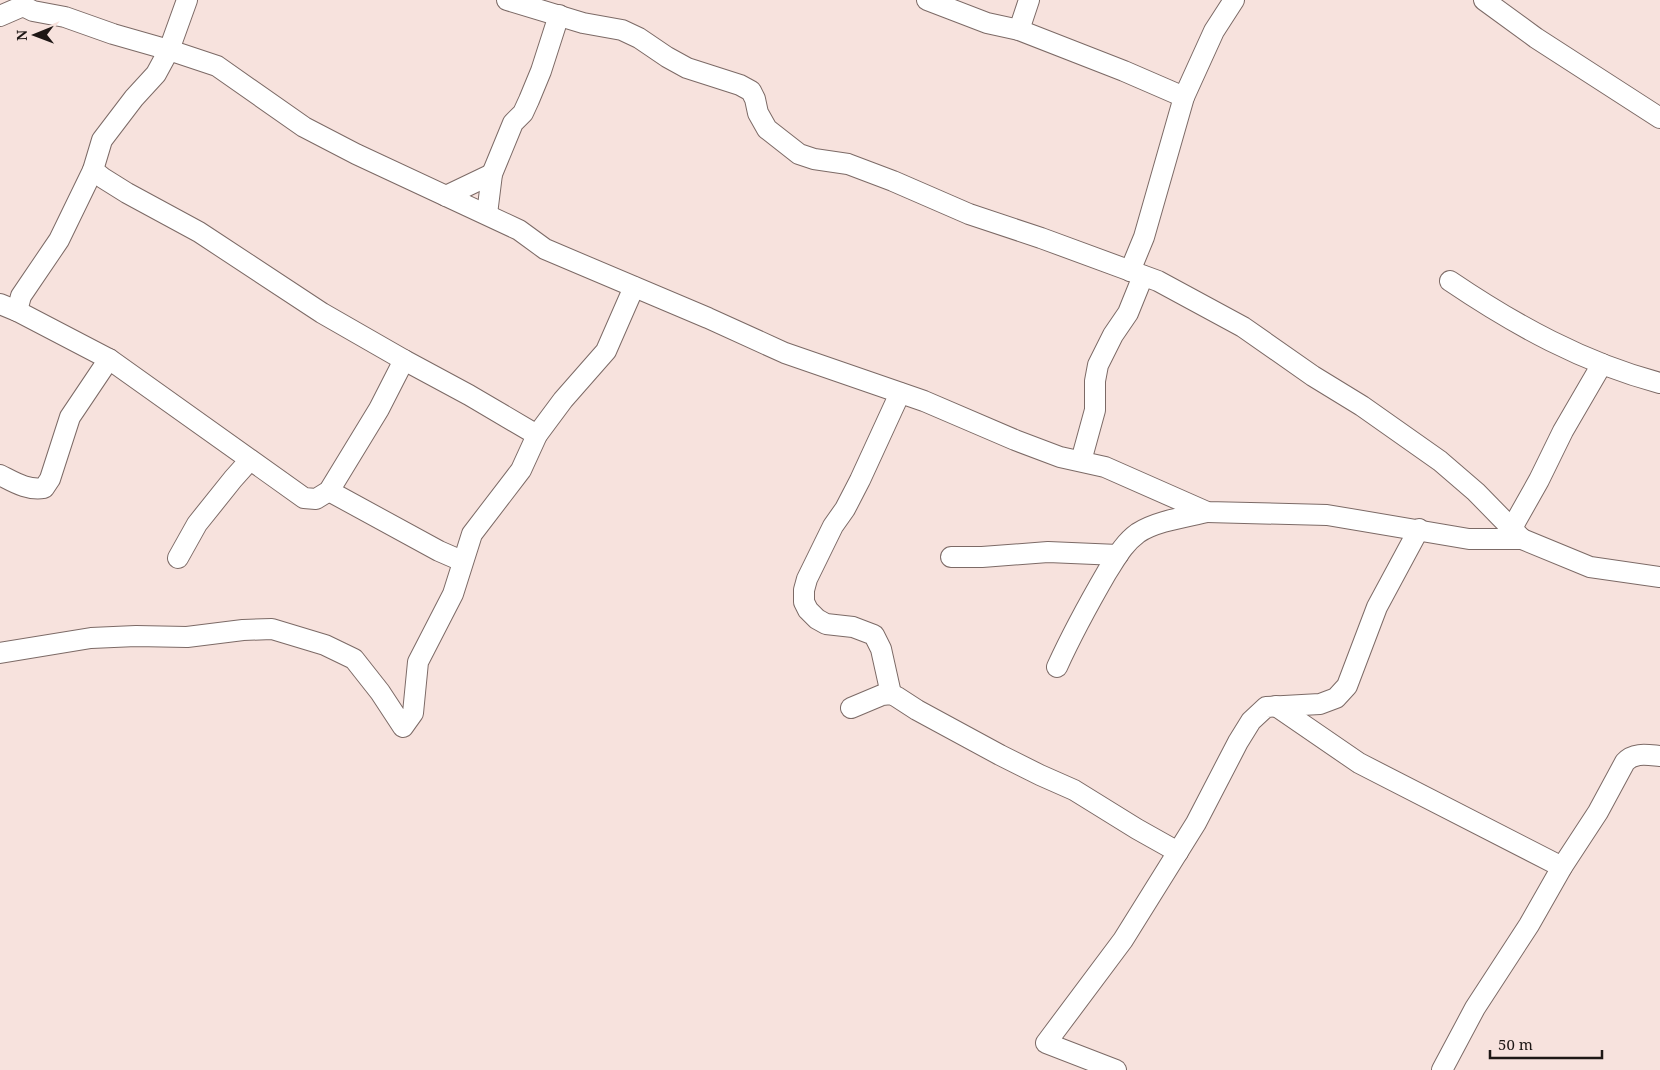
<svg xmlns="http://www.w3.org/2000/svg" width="1660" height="1070" viewBox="0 0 1660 1070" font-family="'Noto Serif',serif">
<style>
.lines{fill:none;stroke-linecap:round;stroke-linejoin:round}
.minor-casing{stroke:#7c6a66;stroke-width:22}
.minor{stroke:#fff;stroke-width:20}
</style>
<rect width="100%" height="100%" fill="#f7e2dd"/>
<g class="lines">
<g class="minor-casing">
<g id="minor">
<path d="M187 0 169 50 156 74 134 98 102 140 93 170 103 178 127 193 199 232 322 313 404 360 469 395 537 435"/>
<path d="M507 0 583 23 622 30 639 38 667 57 687 68 740 85 751 91 755 99 758 113 767 129 799 154 814 159 848 164 893 181 969 214 1041 238 1158 281 1243 327 1313 376 1362 406 1440 461 1476 492 1522 539"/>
<path d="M927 0 987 23 1019 30 1124 71 1184 97"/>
<path d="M1484 0 1536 38 1660 118"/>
<path d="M0 16 23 6 33 11 65 17 113 34 169 50 217 66 304 127 356 154 519 230 545 249 708 318 785 353 924 401 1015 440 1060 457 1105 467 1207 512 1327 515 1469 539H1522L1590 567 1660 577"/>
<path d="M1019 30 1029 0"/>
<path d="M446 196 492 174"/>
<path d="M487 214 492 174 513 123 523 113 529 100 541 71 559 15"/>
<path d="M1130 271 1144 237 1184 97 1214 31 1234 0"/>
<path d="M1450 281C1515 325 1584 363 1660 383"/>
<path d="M0 304 17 311 109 359 304 498 316 499 329 491 379 409 404 360"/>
<path d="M17 311 21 296 59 240 93 170"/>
<path d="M1081 461 1095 410V381L1098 365 1113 335 1128 313 1143 276"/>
<path d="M0 475C14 482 28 491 44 488L50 479 70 417 109 359"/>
<path d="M329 491 439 551 462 561"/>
<path d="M1512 528 1539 480 1563 431 1602 364"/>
<path d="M951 557H982L1048 552 1118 555"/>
<path d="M178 558 197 524 233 479 250 460"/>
<path d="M0 653 91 638 136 636 187 637 243 630 272 629 325 645 354 659 380 692 403 727 413 713 418 662 453 594 472 534 521 470 537 435 563 400 606 351 634 287"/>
<path d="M1057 667C1072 634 1089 603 1107 572 1116 558 1124 543 1138 533 1156 521 1186 517 1207 512"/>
<path d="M891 694 881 649 874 635 853 627 826 624 817 619 808 610 804 602V590L807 579 833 526 845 509 860 480 900 393"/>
<path d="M1276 706 1359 763 1562 867"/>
<path d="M851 708 882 695 891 694 897 697 917 710 1000 755 1040 775 1074 790 1137 829 1178 852"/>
<path d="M1116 1070 1046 1043 1123 940 1196 823 1238 742 1251 721 1266 707 1320 704 1336 698 1347 686 1377 607 1419 529"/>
<path d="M1442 1070 1475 1008 1529 925 1562 867 1598 812 1625 762C1634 752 1648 755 1660 756"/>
</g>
</g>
<use href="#minor" class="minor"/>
</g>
<g transform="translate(35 35) rotate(269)" stroke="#f7e2dd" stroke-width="4" paint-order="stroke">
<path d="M0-4L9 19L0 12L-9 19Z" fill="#1e1715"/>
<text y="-8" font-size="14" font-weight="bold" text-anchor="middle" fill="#1e1715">N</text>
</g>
<path d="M1490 1050v8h112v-8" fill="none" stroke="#1e1715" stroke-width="2.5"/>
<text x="1498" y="1050" font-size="15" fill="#1e1715" stroke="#f7e2dd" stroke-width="4" paint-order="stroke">50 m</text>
</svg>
